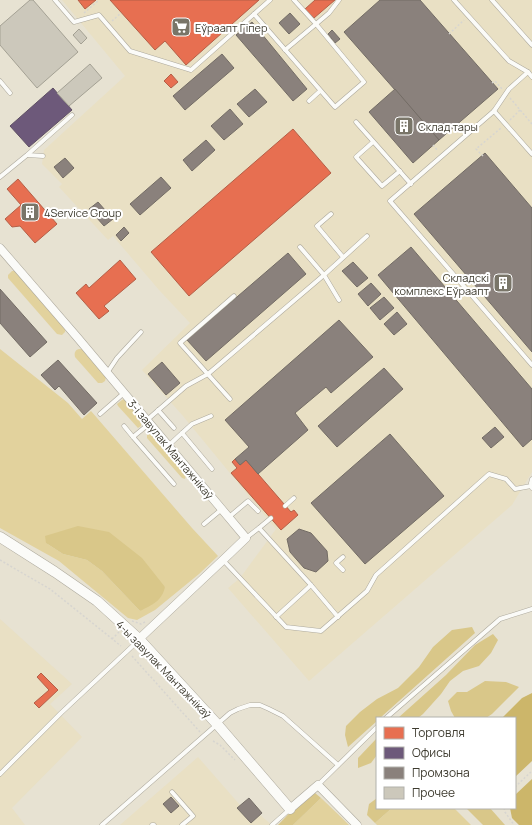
<svg xmlns="http://www.w3.org/2000/svg" width="532" height="825" viewBox="0 0 532 825" font-family="Manrope,sans-serif">
<style>
.built{fill:#e9e0c4}
.green{fill:#e2d29d;fill-rule:evenodd}
.forest{fill:#d9c789}
.water{fill:#ccb66a}
.shops{fill:#e76f51;stroke:#b45f47}
.offices{fill:#6d597a;stroke:#5f5064}
.industry{fill:#8a817c;stroke:#736c65}
.building{fill:#ccc8bb;stroke:#a4a194}
.lines{fill:none;stroke-linecap:round;stroke-linejoin:round}
.service-casing{stroke:#ada99d;stroke-width:5}
.minor-casing{stroke:#ada99d;stroke-width:9}
.tertiary-casing{stroke:#ada99d;stroke-width:11}
.path{stroke:#d7d5d0;stroke-width:1.5;stroke-dasharray:2 2;stroke-linecap:butt}
.service{stroke:#fbfbf8;stroke-width:4}
.minor{stroke:#fbfbf8;stroke-width:8}
.tertiary{stroke:#fbfbf8;stroke-width:10}
.labels{text-anchor:middle;dominant-baseline:central;stroke-width:4;stroke-linejoin:round;paint-order:stroke}
.poi-label{font-size:11px;fill:#3e3b2f;stroke:#fff;text-anchor:start}
.street-label{font-size:11px;fill:#3e3b2f;stroke:#fff}
</style>
<rect width="100%" height="100%" fill="#e7e2d2"/>
<g class="built">
<path d="M62 0H532V472L512 505 309 681 228 588 240 578 276 529 183 416 142 370 190 323 159 290 113 236 108 240 59 187 62 184 42 164 44 150 125 76Z"/>
<path d="M0 619 72 684 50 704 82 737 12 808 25 825H0Z"/>
<path d="M198 757 240 805 237 808 251 823 260 815 272 825H120Z"/>
</g>
<g class="green">
<path d="M12 271H15L65 328V332L62 335 57 334 8 278V275Z"/>
<path d="M0 349 68 403 82 419 91 411 192 528 218 556 199 574 155 610 137 620 128 618 59 561 0 528ZM46 543 165 587 140 611 102 571 87 560 63 554Z"/>
<path d="M79 349H82L106 377 105 381 102 383H98L75 357C74 353 75 350 79 349Z"/>
<path d="M124 399 141 418V426L138 428 118 406 117 404 122 400Z"/>
<path d="M150 434 186 475 185 479 182 478 147 438V435Z"/>
<path d="M321 798 342 818 349 825H293Z"/>
<path d="M392 808H454L471 825H377L375 823Z"/>
</g>
<g class="forest">
<path d="M78 526 109 532 142 558 165 587C162 601 152 605 140 611L102 571 87 560 63 554 46 543 45 536Z"/>
<path d="M472 627 475 633 380 718H377V721L348 747 345 735 346 726 360 712 377 699 398 688 419 667 433 647 452 630Z"/>
<path d="M493 634 498 640 491 653 479 666 463 671 450 681 441 694 423 714 418 718H398L446 675 475 645Z"/>
<path d="M485 681 506 682 519 687 492 714 486 718H455L451 711 448 701 457 692H467Z"/>
<path d="M377 738V755L371 763 358 768V758Z"/>
<path d="M315 793 321 798 293 825H278L308 794Z"/>
<path d="M377 798V808H392L375 823 367 815 369 804Z"/>
<path d="M466 808H490L505 825H483Z"/>
</g>
<g class="water">
<path d="M532 693V761L515 777V718H502L522 698Z"/>
<path d="M532 779V825H519L512 818 510 808H515V795Z"/>
</g>
<g class="shops">
<path d="M78 0H96L85 9Z"/>
<path d="M110 0H259L186 65 165 41 155 50Z"/>
<path d="M315 0H335L314 18 305 9Z"/>
<path d="M171 74 178 82 171 88 164 81Z"/>
<path d="M293 129 331 173 189 296 151 252Z"/>
<path d="M18 179 57 224 35 243 20 226 12 227 5 219 21 205 7 189Z"/>
<path d="M120 260 136 279 104 306 109 311 99 319 76 293 86 284 89 288Z"/>
<path d="M235 459 240 465 246 460 291 512 294 510 298 515 281 530 231 473 237 468 232 462Z"/>
<path d="M41 673 58 690 39 708 34 703 49 690 37 677Z"/>
</g>
<path class="offices" d="M53 88 72 110 29 147 10 126Z"/>
<g class="industry">
<path d="M380 0H420L498 89 439 140 344 32Z"/>
<path d="M290 13 300 24 289 34 279 23Z"/>
<path d="M252 22 307 89 293 101 236 35Z"/>
<path d="M332 30 340 39 335 43 328 34Z"/>
<path d="M222 54 234 68 185 110 173 96Z"/>
<path d="M255 89 267 102 249 117 237 104Z"/>
<path d="M395 89 439 140 413 163 369 112Z"/>
<path d="M230 109 243 124 224 140 211 126Z"/>
<path d="M206 140 215 150 192 171 183 160Z"/>
<path d="M485 153 532 208V352L414 214Z"/>
<path d="M65 158 74 168 63 178 54 167Z"/>
<path d="M161 177 171 188 140 215 130 204Z"/>
<path d="M98 202 113 219 104 226 89 209Z"/>
<path d="M124 227 129 233 121 241 116 235Z"/>
<path d="M411 247 532 389V439L523 447 378 275Z"/>
<path d="M288 253 306 274 206 361 187 340Z"/>
<path d="M353 262 368 278 357 287 342 271Z"/>
<path d="M371 283 381 294 368 306 358 294Z"/>
<path d="M0 289 47 342 30 357 0 323Z"/>
<path d="M384 297 394 308 380 320 370 308Z"/>
<path d="M397 312 407 324 394 335 384 324Z"/>
<path d="M339 320 373 357 331 393 326 387 295 413 308 430 258 474 246 460 240 465 235 459 249 447 225 420Z"/>
<path d="M58 360 97 403 84 415 59 386 55 390 41 375Z"/>
<path d="M162 362 180 383 166 395 148 374Z"/>
<path d="M384 368 403 389 337 447 318 426Z"/>
<path d="M495 427 504 437 491 448 482 438Z"/>
<path d="M390 434 444 496 365 564 311 503Z"/>
<path d="M299 529 311 533 327 551 328 561 316 572 304 568 290 552 287 539Z"/>
<path d="M171 797 179 806 171 813 163 804Z"/>
<path d="M249 798 262 813 251 823 237 808Z"/>
</g>
<g class="building">
<path d="M30 0H33L78 52 37 88 0 45V26Z"/>
<path d="M79 29 87 38 81 44 73 35Z"/>
<path d="M90 64 102 78 69 106 57 93Z"/>
</g>
<g class="lines">
<g class="service-casing">
<g id="service">
<path d="M55 0 74 22 99 15 130 51 191 70 270 0"/>
<path d="M454 0 509 61 528 72 532 77"/>
<path d="M492 0 532 45"/>
<path d="M254 14 335 107 364 82 316 24 329 13 339 0"/>
<path d="M285 50 316 24 294 0"/>
<path d="M0 81 10 93"/>
<path d="M309 101 320 91"/>
<path d="M494 111 509 89 528 72"/>
<path d="M356 122 411 184"/>
<path d="M373 142 356 157 382 186 400 171"/>
<path d="M532 154 494 111 390 201 532 365"/>
<path d="M28 155 43 156"/>
<path d="M0 177 27 155 72 115"/>
<path d="M331 214 317 226 343 257"/>
<path d="M339 300 324 275 367 236"/>
<path d="M107 373 117 358 141 332"/>
<path d="M230 399 180 343 234 296"/>
<path d="M158 410 174 428"/>
<path d="M100 414 124 393"/>
<path d="M211 416 192 424 182 433 212 469"/>
<path d="M147 420 186 386 208 374 324 275 300 247"/>
<path d="M150 423 133 437 174 484"/>
<path d="M124 426 133 437"/>
<path d="M168 446 182 433"/>
<path d="M532 479 531 483 532 488"/>
<path d="M285 506 294 498"/>
<path d="M229 517 248 501 258 511"/>
<path d="M204 524 222 509"/>
<path d="M259 528 271 518"/>
<path d="M246 538 259 528 311 585 338 617"/>
<path d="M223 560 286 627 321 631 367 591 376 575 489 474 506 479 515 489 531 486"/>
<path d="M343 570 336 563 343 557"/>
<path d="M276 617 311 585"/>
<path d="M386 718 500 619 532 609"/>
<path d="M0 774 61 713 139 640"/>
<path d="M318 785 377 727"/>
<path d="M172 792 193 816 182 825"/>
<path d="M102 825 230 713 238 709 250 705H260L269 709 283 716 338 765"/>
<path d="M152 825H154"/>
<path d="M272 825 290 809"/>
</g>
</g>
<g class="minor-casing">
<g id="minor">
<path d="M0 248 77 337 246 538 223 560 139 639"/>
<path d="M290 809 318 785 357 825"/>
</g>
</g>
<g class="tertiary-casing">
<path id="tertiary" d="M0 537 55 572 97 601 139 639 217 724 290 809"/>
</g>
<g class="path">
<path d="M84 13 99 0"/>
<path d="M112 21 121 13"/>
<path d="M449 34 464 20"/>
<path d="M492 83 495 81 502 89"/>
<path d="M510 98 532 124"/>
<path d="M510 120 520 110"/>
<path d="M433 145 438 151"/>
<path d="M483 156 476 149 501 128"/>
<path d="M0 560 50 589 121 646"/>
<path d="M132 621 141 624 145 622"/>
<path d="M112 639 119 632"/>
<path d="M132 656 200 732"/>
<path d="M213 741 220 745 235 760"/>
<path d="M515 787 532 771"/>
<path d="M504 808 505 812 514 825"/>
</g>
<use href="#service" class="service"/>
<use href="#minor" class="minor"/>
<use href="#tertiary" class="tertiary"/>
</g>
<defs>
<g id="supermarket-square" transform="scale(1)"><rect x="-9" y="-9" width="18" height="18" rx="4" fill="#797568" stroke="#fff"/><path d="M-6-5.5h2.5l.6 2H6L4.5 2H-2.5L-4.4-4H-6ZM-1.5 3.2a1.3 1.3 0 1 0 .1 0ZM3 3.2a1.3 1.3 0 1 0 .1 0Z" fill="#fff"/></g>
<g id="building-square" transform="scale(1)"><rect x="-9" y="-9" width="18" height="18" rx="4" fill="#797568" stroke="#fff"/><path d="M-4-6H4V6H1V3H-1V6H-4ZM-2.5-4.3h1.7v1.8h-1.7ZM.8-4.3h1.7v1.8H.8ZM-2.5-1h1.7V.8h-1.7ZM.8-1h1.7V.8H.8Z" fill="#fff"/></g>
</defs>
<g fill-rule="evenodd">
<use href="#supermarket-square" x="181" y="27"/>
<use href="#building-square" x="404" y="126"/>
<use href="#building-square" x="30" y="212"/>
<use href="#building-square" x="503" y="283"/>
</g>
<g class="labels">
<g class="poi-label">
<text x="195" y="27">Еўраапт Гіпер</text>
<text x="418" y="126">Склад тары</text>
<text x="44" y="212">4Service Group</text>
<text x="489" y="277" text-anchor="end">Складскі<tspan x="489" dy="13">комплекс Еўраапт</tspan></text>
</g>
<g class="street-label">
<text transform="translate(171 449) rotate(50)">3-і завулак Мантажнікаў</text>
<text transform="translate(164 669) rotate(46)">4-ы завулак Мантажнікаў</text>
</g>
</g>
<rect x="376" y="717" width="140" height="92" fill="#ffffff" stroke="#b2b1ac"/>
<rect x="384" y="727" width="20" height="12" fill="#e76f51" stroke="#b2b1ac"/>
<text x="412" y="737" font-size="12" fill="#3e3b2f">Торговля</text>
<rect x="384" y="747" width="20" height="12" fill="#6d597a" stroke="#b2b1ac"/>
<text x="412" y="757" font-size="12" fill="#3e3b2f">Офисы</text>
<rect x="384" y="767" width="20" height="12" fill="#8a817c" stroke="#b2b1ac"/>
<text x="412" y="777" font-size="12" fill="#3e3b2f">Промзона</text>
<rect x="384" y="787" width="20" height="12" fill="#ccc8bb" stroke="#b2b1ac"/>
<text x="412" y="797" font-size="12" fill="#3e3b2f">Прочее</text>
</svg>
